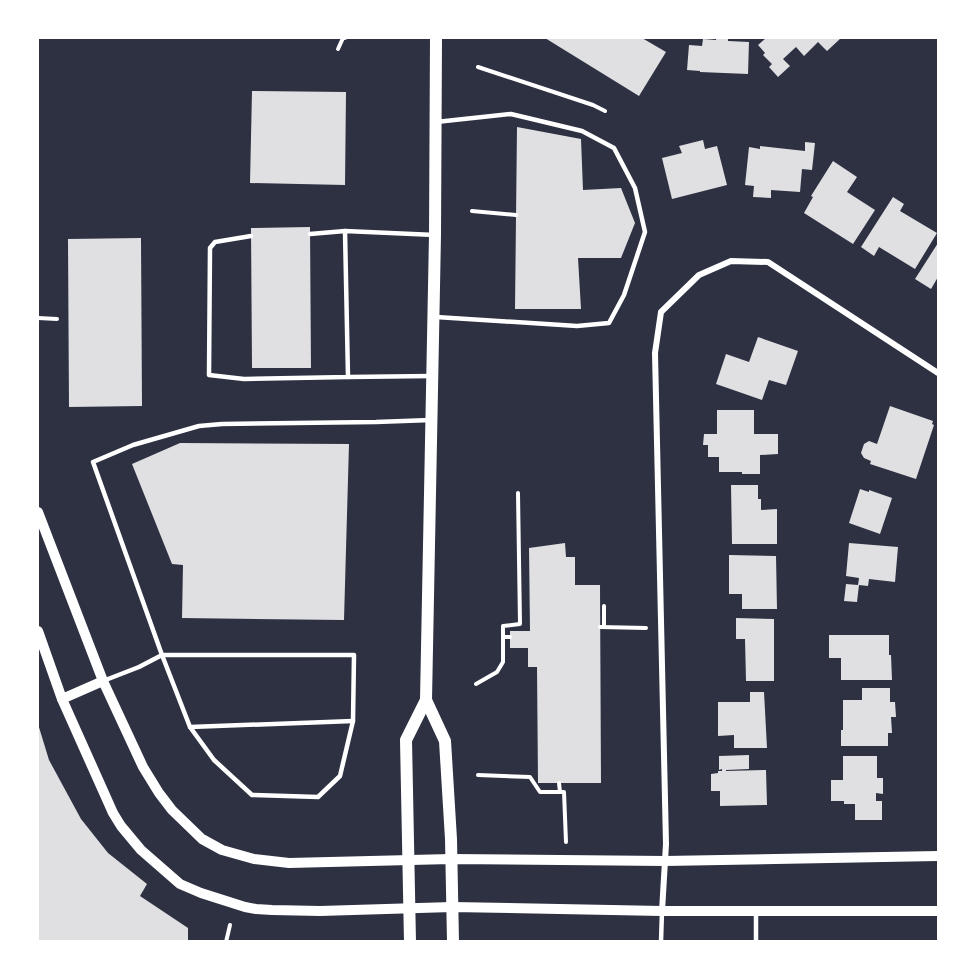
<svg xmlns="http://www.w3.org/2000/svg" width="976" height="979" viewBox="0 0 976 979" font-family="Signika,sans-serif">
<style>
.building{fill:#e0e0e3}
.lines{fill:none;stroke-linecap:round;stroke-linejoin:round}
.path{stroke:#fff;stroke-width:4}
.service{stroke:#fff;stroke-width:4.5}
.minor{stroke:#fff;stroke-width:6}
.tertiary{stroke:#fff;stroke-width:10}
.secondary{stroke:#fff;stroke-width:12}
</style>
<rect width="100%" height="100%" fill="#2d3142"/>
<g class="building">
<path d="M545 38H642L666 52 639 96Z"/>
<path d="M716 38H728V41L749 42 748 74 700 72V71L687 70 689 45 702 46 703 39 716 40Z"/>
<path d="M766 38H841L827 51 818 42 804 56 796 47 783 59 790 66 778 77 769 67 772 64 763 55 765 53 758 45Z"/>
<path d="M252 91 346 92 345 185 250 183Z"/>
<path d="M517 127 581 139 583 190 621 188 635 223 621 258H578L581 309H515Z"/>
<path d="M703 140 705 149 717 146 727 185 672 199 662 158 682 153 679 146Z"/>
<path d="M805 142 815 143 812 170 802 169 800 192 771 190V198L753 197 754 186 745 185 749 147 760 149V146L805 151Z"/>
<path d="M833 161 857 177 847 192 875 210 853 244 804 213 813 197 811 196Z"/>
<path d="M893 197 904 204 900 211 937 233 915 269 879 247 874 256 861 247Z"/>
<path d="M310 227 311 368H252L251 228Z"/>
<path d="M141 238 142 406 69 407 68 239Z"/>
<path d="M938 243V277L931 289 915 279Z"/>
<path d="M758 337 798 351 786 385 769 380 762 400 716 384 726 354 749 362Z"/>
<path d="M890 406 933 421 932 424 934 425 916 479 870 464 871 461 864 458 861 453 864 444 869 441 877 444Z"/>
<path d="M717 410H754V434H778V454L760 455V474H742V472H719V457H708V445H703L704 434H717Z"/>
<path d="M180 443 349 444 344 620 182 618 183 565 172 564 132 464Z"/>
<path d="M731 485H758V499H761V510L777 509V544H732Z"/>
<path d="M860 489 869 492V490L892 498 880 534 849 523Z"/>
<path d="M565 543 566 557H575V585H600L601 783H538L537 667H528V648H510V631H530L529 548Z"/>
<path d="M849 543 898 547 895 582 869 579 868 586 859 585 857 602 844 601 846 584 858 585 859 578 846 576Z"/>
<path d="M729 555 776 556 777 609H742V594H729Z"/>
<path d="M736 618 774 619V681H746L745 639H736Z"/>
<path d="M829 635H889V655H891L892 680H841V658H829Z"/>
<path d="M862 688H890V702H895L896 717H891L892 733H888V746H841V730H843V700H862Z"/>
<path d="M750 692H764L767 748H734V735L718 736V702H750Z"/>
<path d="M38 724 49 760 81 819 108 853 147 884 140 896 188 928V942H38Z"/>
<path d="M749 755V769L726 770V771L766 770 767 805 720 806V791H711V774L718 773V771H722V769L719 770V756Z"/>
<path d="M843 756H877V778H883V794L876 793V801H882V820H855V804H844V801H831V780H843Z"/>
</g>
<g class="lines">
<g class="path">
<path d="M338 49 343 38H345"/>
<path d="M478 67 593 105 605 111"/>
<path d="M472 211 516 215"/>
<path d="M38 318 57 319"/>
<path d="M600 627 646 628"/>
<path d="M602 627H604V606"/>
<path d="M504 637H510"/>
<path d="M476 684 497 672 503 662V626L520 624 518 493"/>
<path d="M478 775 530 777 540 792H564L566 842"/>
<path d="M559 783 560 792"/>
<path d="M226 942 230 925"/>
</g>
<g class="service">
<path d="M310 234 345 231"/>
<path d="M251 236 215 242 210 248 209 375 244 379 348 377 345 231 435 235"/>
<path d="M436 317 577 326 609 323 624 295 645 232 635 188 614 148 582 131 511 114 436 122"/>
<path d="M348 377 432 376"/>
<path d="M103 681 139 667 162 655H354L353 721 340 776 318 797 252 795 214 760 190 727 162 655 93 462 133 445 199 426 222 424 376 422 431 420"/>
<path d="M190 727 353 721"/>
<path d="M661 942 662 911"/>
<path d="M756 942V911"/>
</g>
<path class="minor" d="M662 911 666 844 655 353 661 312 699 275 731 261 768 262 938 373"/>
<g class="tertiary">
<path d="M38 512 103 681 143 767 159 793 172 810 202 839 222 850 254 859 289 863 451 859 665 861 938 856"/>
<path d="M38 631 62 699 113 813 121 826 141 850 180 884 201 893 245 907 256 909 272 910 320 911 452 907 662 911H938"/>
<path d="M62 699 103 681"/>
</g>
<g class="secondary">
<path d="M426 700 445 741 451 839 453 942"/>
<path d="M410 942 406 740 426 700 435 235 436 38"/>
</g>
</g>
<rect width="976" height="979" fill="none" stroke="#ffffff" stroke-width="78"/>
</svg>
